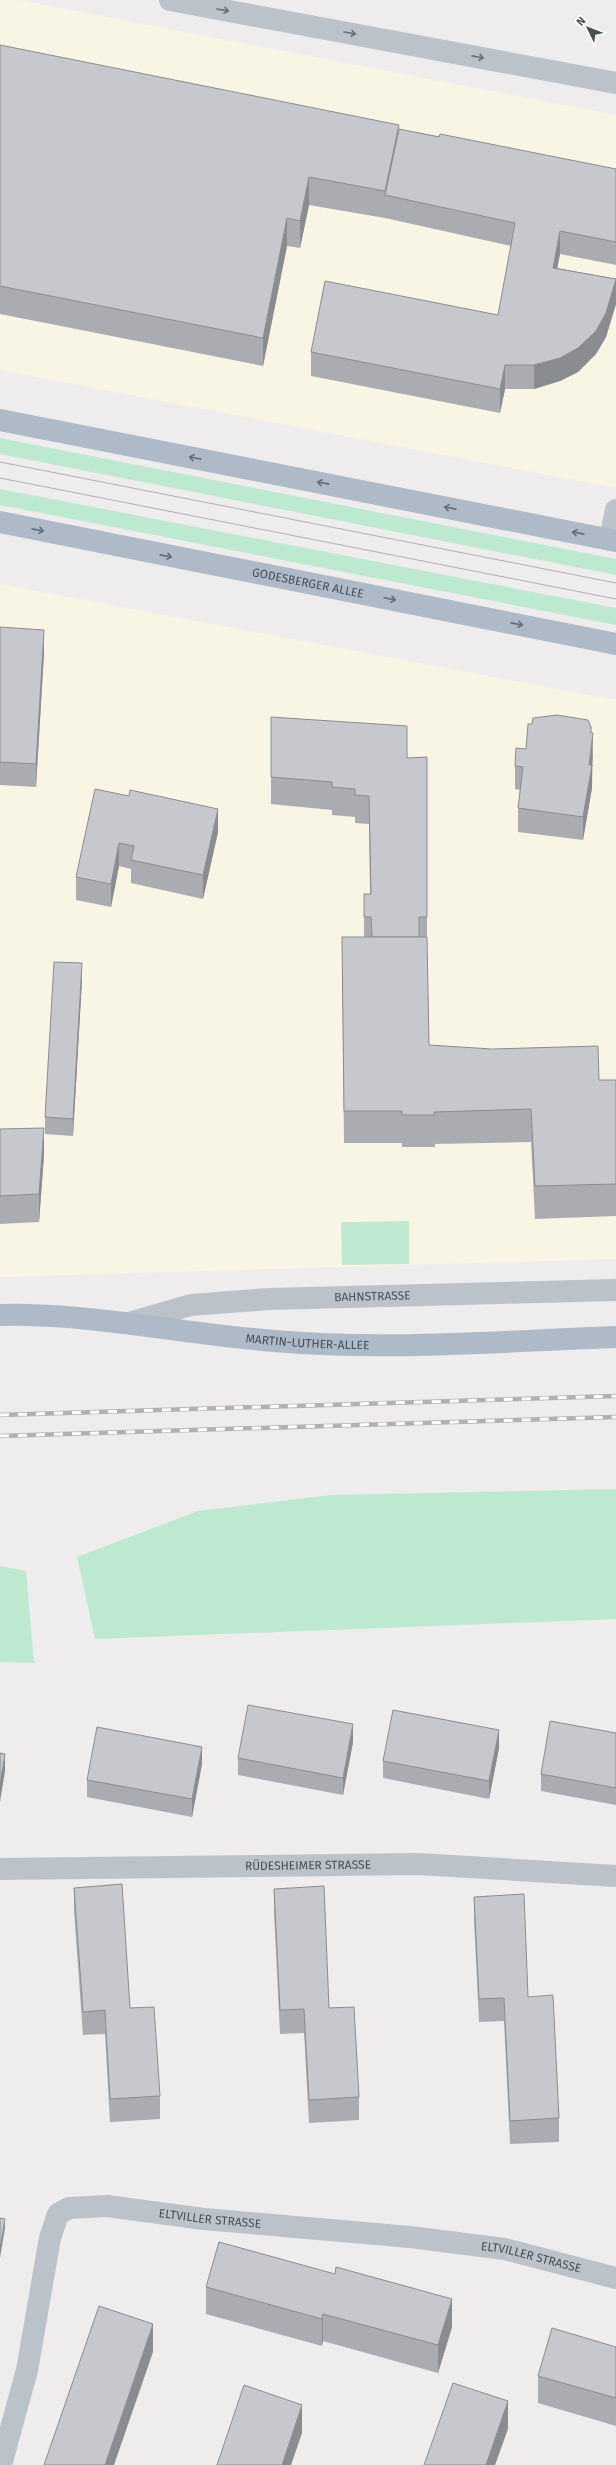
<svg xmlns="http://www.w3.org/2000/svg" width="616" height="2465" viewBox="0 0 616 2465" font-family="'Fira Sans',sans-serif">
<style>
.commercial{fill:#f9f5e5}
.green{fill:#bee9d1}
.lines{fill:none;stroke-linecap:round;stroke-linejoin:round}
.minor{stroke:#bcc2ca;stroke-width:22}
.major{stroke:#aebac8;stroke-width:22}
.tram{stroke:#afb1b6;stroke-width:1}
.rail-casing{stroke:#afb1b6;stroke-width:4.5}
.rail{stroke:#fff;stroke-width:3;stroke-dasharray:9;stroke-linecap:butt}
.wall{fill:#abacb1}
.shaded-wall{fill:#8b8c90}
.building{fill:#c7c8ce;stroke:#8b8c90}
.oneway{stroke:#69717a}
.oneway2{stroke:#656e79}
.labels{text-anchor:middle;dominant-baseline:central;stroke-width:4;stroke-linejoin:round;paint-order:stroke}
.street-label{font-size:12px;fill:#464e57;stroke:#fff}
</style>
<rect width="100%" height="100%" fill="#eeecec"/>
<g class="commercial">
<path d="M0 0H19L616 115V488L0 370Z"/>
<path d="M0 584 616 700V1259L0 1277Z"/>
</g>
<g class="green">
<path d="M0 438 616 559V575L0 454Z"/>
<path d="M0 489 616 608V625L0 505Z"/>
<path d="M409 1221V1264L342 1265 341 1222Z"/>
<path d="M616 1489V1619L95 1639 77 1557 198 1511 330 1495Z"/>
<path d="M0 1566 26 1571 34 1663 0 1662Z"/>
</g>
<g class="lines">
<g class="minor">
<path d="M170 0 616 83"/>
<path d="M610 540 616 510"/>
<path id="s1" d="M132 1322 191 1305 269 1299 616 1290"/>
<path id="s2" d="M0 1869 419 1864 616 1876"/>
<path id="s3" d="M1 2465 27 2370 50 2238 58 2214 69 2208 107 2206 204 2219 410 2237 505 2249 616 2278"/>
</g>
<g class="major">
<path d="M0 420 616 541"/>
<path id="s4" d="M0 522 616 644"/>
<path id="s5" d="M0 1315C93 1313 183 1334 275 1341 388 1351 503 1341 616 1337"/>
</g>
<g class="tram">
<path d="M0 462 616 583"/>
<path d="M0 478 616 599"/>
</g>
<g class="rail-casing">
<g id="rail">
<path d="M0 1415 616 1396"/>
<path d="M0 1436 616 1417"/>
</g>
</g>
<use href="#rail" class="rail"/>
</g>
<g class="wall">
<path d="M0 45 399 129 616 169V265L560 254 557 268 616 279V304L606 337 596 354 578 372 560 381 534 389H505L500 413 311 376V352L498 315 511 246 385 218 309 205 300 248 287 246 263 366 0 314Z"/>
<path d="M0 627 44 653 36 787 0 785Z"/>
<path d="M271 717 407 758 427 757V937L429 1045 599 1080H616V1216L535 1219 531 1142 435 1144V1147H402V1143H344L342 969 364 937V894H370L369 824 355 823V817L332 815V810L271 804Z"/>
<path d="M591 733 593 757 592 765V788L583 840 518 832V808L520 790 515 789V766Z"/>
<path d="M95 789 218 832 203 899 131 883V869L119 866 111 907 76 900V877Z"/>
<path d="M82 980 73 1136 45 1134V1117Z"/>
<path d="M0 1129 44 1155 39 1222 0 1224Z"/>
<path d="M616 1733V1805L541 1791V1774Z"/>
<path d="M353 1742 343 1795 238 1775V1758Z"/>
<path d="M499 1748 489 1799 383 1778V1761Z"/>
<path d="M202 1764 192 1817 87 1797V1780Z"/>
<path d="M74 1888 130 2008 160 2096V2119L110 2122 105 2034 83 2035 74 1911Z"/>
<path d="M274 1889 329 2008 359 2097V2120L309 2123 304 2033 280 2034 274 1912Z"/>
<path d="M474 1897 528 1997 559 2118V2142L510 2144 504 2021 479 2022 474 1920Z"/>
<path d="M206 2287 452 2327 438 2373 323 2341 322 2346 206 2314Z"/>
<path d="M616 2347V2426L538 2403V2376Z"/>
</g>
<g class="shaded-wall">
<path d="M399 125V153L385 195V191Z"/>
<path d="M309 177V205L300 248V221Z"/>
<path d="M287 218V246L263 366V338Z"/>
<path d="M560 231V254L553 291V268Z"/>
<path d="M616 280V304L606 337 596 354 578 372 560 381 534 389V365Z"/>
<path d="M505 365V389L500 413V389Z"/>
<path d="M44 630V653L36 787V764Z"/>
<path d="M593 733 592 788 583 840V817Z"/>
<path d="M218 809V832L203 899V875Z"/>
<path d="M119 843V866L111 907V884Z"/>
<path d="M82 963V980L73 1136V1119Z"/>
<path d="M44 1128V1155L39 1222V1194Z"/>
<path d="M353 1724V1742L343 1795V1778Z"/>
<path d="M499 1730V1748L489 1799V1781Z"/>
<path d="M202 1747V1764L192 1817V1799Z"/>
<path d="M5 1754V1771L0 1802V1785Z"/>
<path d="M5 2219V2228L0 2258V2249Z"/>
<path d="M452 2299V2327L438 2373V2345Z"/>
<path d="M323 2314V2341L322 2346V2319Z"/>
<path d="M153 2324V2352L114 2465H105Z"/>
<path d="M508 2401V2429L495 2465H486Z"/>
<path d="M302 2405V2433L291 2465H282Z"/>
</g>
<g class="building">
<path d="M0 45 399 125 385 191 309 177 300 221 287 218 263 338 0 286Z"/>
<path d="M399 129 439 137 440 134 616 169V242L560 231 553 268 616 279 606 313 596 331 578 348 560 358 534 365H505L500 389 311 352 325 281 498 315 515 223 385 195Z"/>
<path d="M0 627 44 630 36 764 0 762Z"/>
<path d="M557 715 588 720 591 727V733H593L589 765H592L583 817 518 808 523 767 515 766 516 748 526 749 528 724H532L533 718Z"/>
<path d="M271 717 407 726V758L427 757V917H419V937H372L371 917H364V894H371L369 796 355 795V789L332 787V782L271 777Z"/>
<path d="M95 789 129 796 130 790 218 809 203 875 131 860 134 846 119 843 111 884 76 877Z"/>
<path d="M342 937H427L429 1045 492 1049 598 1046 599 1080H616V1184L535 1186 531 1109 434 1112 435 1115H402V1111H344Z"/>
<path d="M54 962 82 963 73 1119 45 1117Z"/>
<path d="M44 1128 39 1194 0 1196V1129Z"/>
<path d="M248 1705 353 1724 343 1778 238 1758Z"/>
<path d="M393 1710 499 1730 489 1781 383 1761Z"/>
<path d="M550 1721 616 1733V1788L541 1774Z"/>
<path d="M97 1727 202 1747 192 1799 87 1780Z"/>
<path d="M0 1753 5 1754 0 1785Z"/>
<path d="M122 1884 130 2008 154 2007 160 2096 110 2099 105 2010 83 2012 74 1888Z"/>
<path d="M324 1886 329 2008 354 2007 359 2097 309 2100 304 2009 280 2010 274 1889Z"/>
<path d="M524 1894 528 1997 553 1995 559 2118 510 2121 504 1998 479 1999 474 1897Z"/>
<path d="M0 2218 5 2219 0 2249Z"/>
<path d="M219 2242 335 2274 336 2267 452 2299 438 2345 323 2314 322 2319 206 2287Z"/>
<path d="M99 2306 153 2324 105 2465H44Z"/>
<path d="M552 2328 616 2347V2398L538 2376Z"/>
<path d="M453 2383 508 2401 486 2465H424Z"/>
<path d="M244 2385 302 2405 282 2465H217Z"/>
</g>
<defs><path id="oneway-shaft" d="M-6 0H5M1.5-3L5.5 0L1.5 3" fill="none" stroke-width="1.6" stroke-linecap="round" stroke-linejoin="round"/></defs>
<g class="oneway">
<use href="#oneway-shaft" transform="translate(223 10) rotate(10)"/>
<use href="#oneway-shaft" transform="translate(350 33) rotate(10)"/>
<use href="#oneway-shaft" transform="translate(478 57) rotate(11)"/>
</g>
<g class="oneway2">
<use href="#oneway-shaft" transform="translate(195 458) rotate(-169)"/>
<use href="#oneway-shaft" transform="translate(323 483) rotate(-169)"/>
<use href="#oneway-shaft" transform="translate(450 508) rotate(-169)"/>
<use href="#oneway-shaft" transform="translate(38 530) rotate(11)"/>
<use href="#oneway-shaft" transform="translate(578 533) rotate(-169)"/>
<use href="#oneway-shaft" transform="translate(166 556) rotate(11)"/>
<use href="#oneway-shaft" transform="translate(390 599) rotate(12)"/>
<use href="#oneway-shaft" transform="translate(517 624) rotate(11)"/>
</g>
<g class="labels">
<g class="street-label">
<text stroke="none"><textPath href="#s4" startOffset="314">GODESBERGER ALLEE</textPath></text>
<text stroke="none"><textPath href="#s1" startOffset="243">BAHNSTRASSE</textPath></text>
<text stroke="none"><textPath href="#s5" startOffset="309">MARTIN-LUTHER-ALLEE</textPath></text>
<text stroke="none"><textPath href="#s2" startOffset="308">RÜDESHEIMER STRASSE</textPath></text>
<text stroke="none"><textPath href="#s3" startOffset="412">ELTVILLER STRASSE</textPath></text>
<text stroke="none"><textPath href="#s3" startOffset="736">ELTVILLER STRASSE</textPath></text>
</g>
</g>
<g transform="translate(588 28) rotate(313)" stroke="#ffffff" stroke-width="3" paint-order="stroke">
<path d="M0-3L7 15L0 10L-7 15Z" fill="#464e57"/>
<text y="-6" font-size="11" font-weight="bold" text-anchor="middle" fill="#464e57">N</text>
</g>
</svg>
